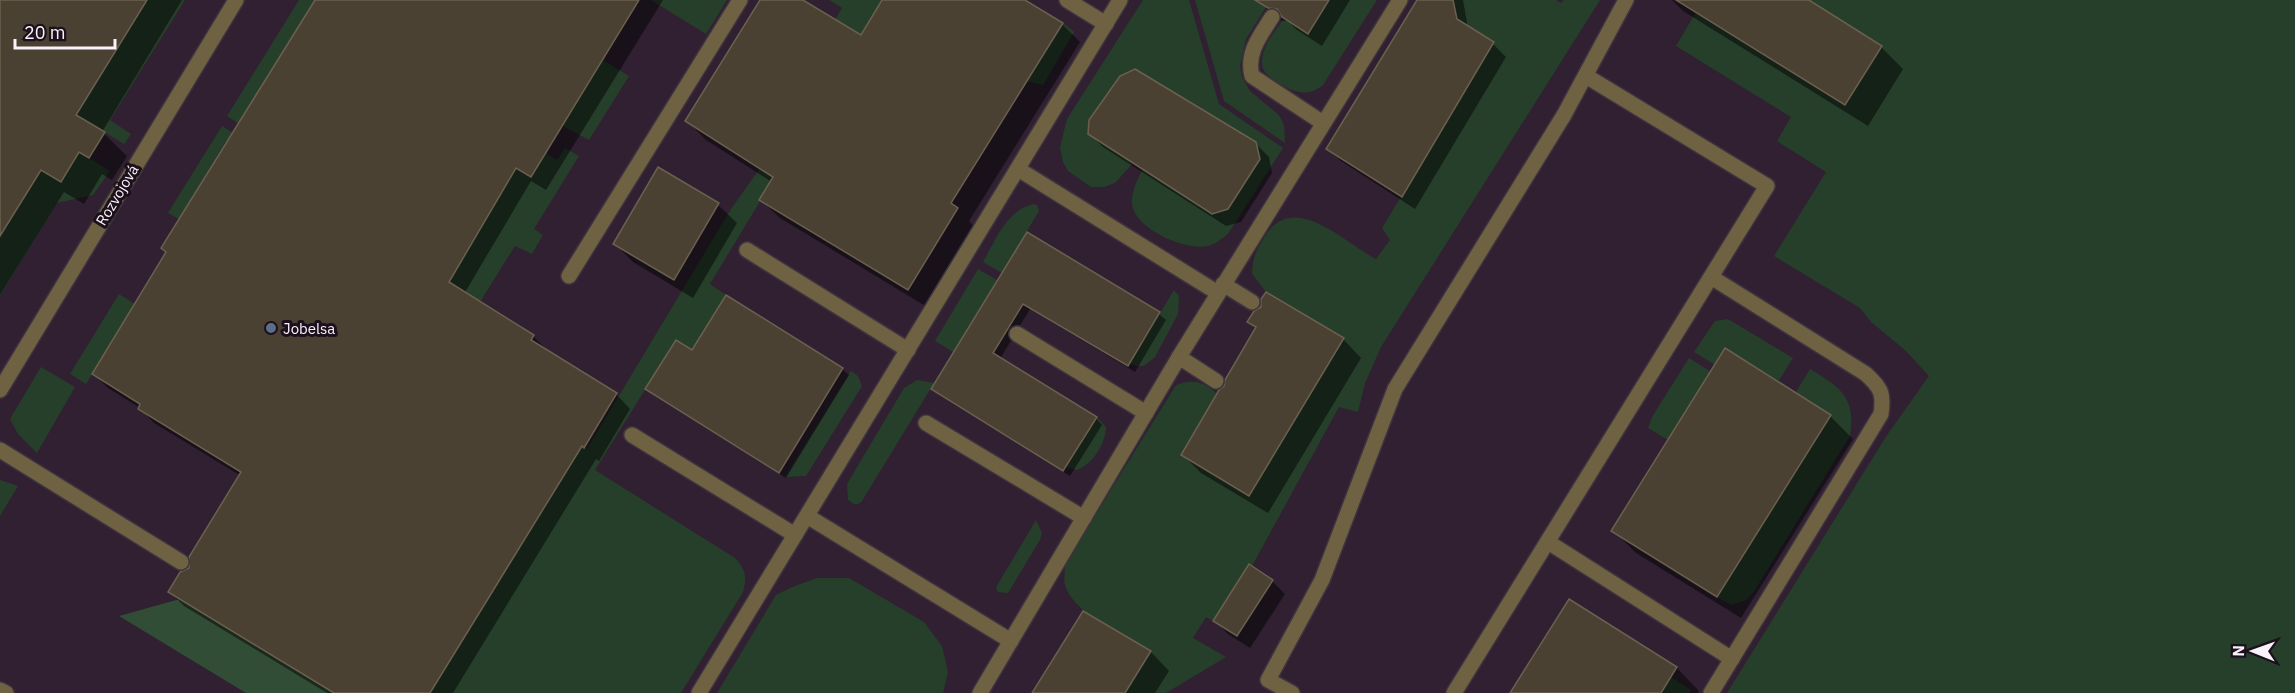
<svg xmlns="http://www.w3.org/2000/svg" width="2295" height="693" viewBox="0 0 2295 693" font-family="'IBM Plex Sans',sans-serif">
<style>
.built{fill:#302031}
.green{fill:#263f2a}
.forest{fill:#324d36}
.shadow{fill:#0007}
.building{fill:#4b4132;stroke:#6b6050;stroke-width:1.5}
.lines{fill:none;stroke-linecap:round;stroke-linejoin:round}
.minor-casing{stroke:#3e333f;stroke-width:18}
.minor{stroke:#6f6242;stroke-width:15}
.service-dot{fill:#5c6f8a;stroke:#1b101b;stroke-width:2}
.labels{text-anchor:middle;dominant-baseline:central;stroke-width:6;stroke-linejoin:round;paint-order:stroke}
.street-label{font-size:15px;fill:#faf2fa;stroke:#1b101b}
.poi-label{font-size:15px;fill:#faf2fa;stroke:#1b101b;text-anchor:start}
</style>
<rect width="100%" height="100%" fill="#241925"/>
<path class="built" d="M0 0H2042L2066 158 1743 693H0Z"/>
<g class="green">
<path d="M147 0H185L110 120 131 134 124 144 76 115Z"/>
<path d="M299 0H315L239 124 227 116Z"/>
<path d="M651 0H727L706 34Z"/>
<path d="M829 0H882L710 284 726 295 692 350 676 340 595 470 735 558C746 570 747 577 743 592L681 693H430L576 455 408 352 516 168 531 177 546 153 557 160 565 148 579 156 534 229 543 235 532 254 515 246 443 361 587 449 731 209 782 137 827 33 842 8Z"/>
<path d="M1143 0H1189L1219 104 1283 148 1228 234C1221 239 1216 244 1208 246 1185 251 1135 229 1132 204 1131 192 1137 180 1143 169L1212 214 1135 69 1120 76 1089 120 1088 134 1133 163 1115 183 1104 187H1091L1068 171 1063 162 1060 147 1067 119Z"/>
<path d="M1195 0H1261L1260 3 1266 7 1246 39 1240 66 1242 77 1250 91 1279 115 1284 125 1285 143 1224 101Z"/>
<path d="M1329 0H1377L1323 85C1307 98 1292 92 1276 81 1268 76 1261 71 1262 60 1263 45 1276 30 1284 18L1308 34Z"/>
<path d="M1453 0H1556L1561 3 1564 0H1600L1381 347 1365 383 1358 412 1339 407 1252 566 1249 565 1213 621 1206 617 1193 638 1226 657 1166 693H1125L1151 651C1126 636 1076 615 1066 588 1063 581 1065 572 1065 564L1176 385C1194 379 1203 381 1217 394L1181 455 1249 495 1344 338 1266 292 1252 274C1253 255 1256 252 1265 236 1294 189 1346 244 1376 259L1390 240 1382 228 1494 43 1457 19Z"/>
<path d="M1809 0H2295V693H1727L1887 435 1929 376 1905 350 1871 322 1860 308 1774 256 1826 172 1777 141 1791 117 1676 46 1696 12 1845 105 1881 46Z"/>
<path d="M1063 23 1074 32 1043 85 1027 81Z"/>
<path d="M603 60 629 76 589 140 563 126Z"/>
<path d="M222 126 233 133 228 142 226 141 179 219 168 213Z"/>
<path d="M79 152 110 171 93 195 57 203 0 296V236L41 170 61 182Z"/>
<path d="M1034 204 1037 205 1039 211 1002 273 983 262C995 241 1007 209 1034 204Z"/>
<path d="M978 269 997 280 953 352 935 341Z"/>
<path d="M1174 290 1179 296 1178 314 1155 357 1144 366H1136L1130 363Z"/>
<path d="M119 294 135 304 86 384 70 374Z"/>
<path d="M1728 319 1793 358 1778 382 1725 349 1715 365 1694 352 1715 321Z"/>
<path d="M1689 358 1711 372 1668 440 1648 428 1652 417Z"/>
<path d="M41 367 75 387 37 453 18 434 10 419Z"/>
<path d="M1810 369C1841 388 1856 397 1850 436L1753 593 1746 600 1732 605 1717 597 1831 415 1796 392Z"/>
<path d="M851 371 858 376 862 386 806 476 785 477Z"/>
<path d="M917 380 934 383 862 501 858 504H854L848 500 847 484 904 388Z"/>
<path d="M1097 417 1106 427C1106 443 1092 465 1077 470L1066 467Z"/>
<path d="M0 480 18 486 0 516Z"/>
<path d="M1036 520 1042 533 1040 540 1008 593 998 592 996 588 998 584Z"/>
<path d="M817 578H849L924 622 942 646 948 672 943 693H717L776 595 792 587Z"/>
<path d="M1671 677 1691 690 1689 693H1661Z"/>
</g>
<path class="forest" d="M180 599 334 693H246L119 616Z"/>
<g class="shadow">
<path d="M0 0H182L102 132 127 156 112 180 102 174 84 204 64 192 0 295Z"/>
<path d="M316 0H663L546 190 531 181 464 294 533 336 547 350 546 352 616 394 630 409 599 461 596 459 453 693H327L184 606 170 592 190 569 241 476 154 423 140 408 108 388 94 374Z"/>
<path d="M762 0H800L862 37 884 0H1022L1062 24 1080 42 969 221 975 228 927 307 780 218 761 200 772 182 706 140 687 121Z"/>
<path d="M1263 0H1350L1322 46 1297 30 1288 21H1282L1274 16 1261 3Z"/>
<path d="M1419 0H1463L1468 28 1493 44 1506 57 1415 209 1341 161 1328 148Z"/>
<path d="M1672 0H1806L1881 47 1903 69 1868 126 1683 11Z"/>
<path d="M1089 133 1255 143 1269 157 1272 173 1241 222 1226 226 1103 147Z"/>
<path d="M659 169 718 205 737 223 693 298 633 262 615 244Z"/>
<path d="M1027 234 1159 314 1166 320 1135 372 1030 309 1000 359 1096 418 1102 425 1070 476 939 395 933 388Z"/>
<path d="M1249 321 1343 339 1361 358 1268 513 1201 473 1183 455 1226 387 1257 329Z"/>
<path d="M693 352 842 369 849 375 786 478 653 395 647 389Z"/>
<path d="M1830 416 1853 439 1741 618 1636 553 1613 530Z"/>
<path d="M1250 567 1272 581 1285 594 1250 648 1228 634 1215 621Z"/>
<path d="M1569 601 1677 668 1699 691 1698 693H1512Z"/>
<path d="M1084 613 1151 652 1169 671 1155 693H1034Z"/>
</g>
<g class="building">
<path d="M0 0H147L76 115 105 132 89 158 79 152 61 182 41 170 0 236Z"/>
<path d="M315 0H639L531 177 516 168 449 282 534 335 531 340 617 393 584 448 582 446 430 693H334L168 592 180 572 189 568V557L241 472 138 409 140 404 92 374 166 252 161 248Z"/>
<path d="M760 0H803L861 35 882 0H1025L1063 23 951 203 958 208 908 290 759 200 773 177 685 121Z"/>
<path d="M1255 0H1329L1308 34 1282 17 1277 9 1268 8Z"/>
<path d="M1417 0H1453L1457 19 1494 42 1402 197 1326 149Z"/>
<path d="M1676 0H1809L1882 46 1845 105Z"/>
<path d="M1135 69 1256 142 1260 159 1228 209 1212 214 1088 134 1089 120 1120 76Z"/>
<path d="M658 167 719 203 674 280 613 244Z"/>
<path d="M1027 232 1160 312 1128 366 1023 304 993 353 1097 417 1063 471 931 389Z"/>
<path d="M1266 292 1344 338 1249 496 1181 455 1219 390 1224 386 1225 380 1256 327 1247 322 1254 311 1261 307V299Z"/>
<path d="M726 295 843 368 779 473 645 389 676 340 692 350Z"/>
<path d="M1725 348 1831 415 1717 597 1611 531Z"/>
<path d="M1249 564 1273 580 1237 636 1213 621Z"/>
<path d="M1569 599 1677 667 1661 693H1510Z"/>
<path d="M1083 611 1151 651 1125 693H1032Z"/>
</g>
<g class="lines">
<g class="minor-casing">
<g id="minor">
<path d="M1067 0 1106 24"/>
<path d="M1272 17C1260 36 1246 53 1252 76L1323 123"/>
<path d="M1018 169 1218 293"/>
<path d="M747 250 908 350"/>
<path d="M569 276 740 0"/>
<path d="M1223 284 1252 302"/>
<path d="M1017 334 1146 413"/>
<path d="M1179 357 1216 381"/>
<path d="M0 390 236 0"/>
<path d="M926 423 1084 518"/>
<path d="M632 435 795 535"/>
<path d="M0 450 181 562"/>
<path d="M807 516 1011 641"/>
<path d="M1548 542 1732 659"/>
<path d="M0 690 6 693"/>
<path d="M699 693 1120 0"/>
<path d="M980 693 1179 357 1400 0"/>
<path d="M1292 693 1268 680 1322 580 1395 389 1564 115 1626 0"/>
<path d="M1454 693 1767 186 1586 76"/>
<path d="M1711 693 1881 414C1884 393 1881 388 1866 374L1711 277"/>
</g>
</g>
<use href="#minor" class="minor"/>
</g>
<circle class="service-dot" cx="271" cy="328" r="6"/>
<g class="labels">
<g class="street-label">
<text transform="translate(117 195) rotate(-59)">Rozvojová</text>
</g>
<g class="poi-label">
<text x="283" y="328">Jobelsa</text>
</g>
</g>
<g transform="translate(2253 651) rotate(271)" stroke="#1b101b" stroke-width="4.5" paint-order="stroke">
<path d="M0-4.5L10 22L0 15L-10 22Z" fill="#faf2fa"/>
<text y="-9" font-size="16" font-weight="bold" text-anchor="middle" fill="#faf2fa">N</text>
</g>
<path d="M15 39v9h100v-9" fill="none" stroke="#faf2fa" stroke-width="3"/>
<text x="24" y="39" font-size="18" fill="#faf2fa" stroke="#1b101b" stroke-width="4.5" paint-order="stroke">20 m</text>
</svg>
